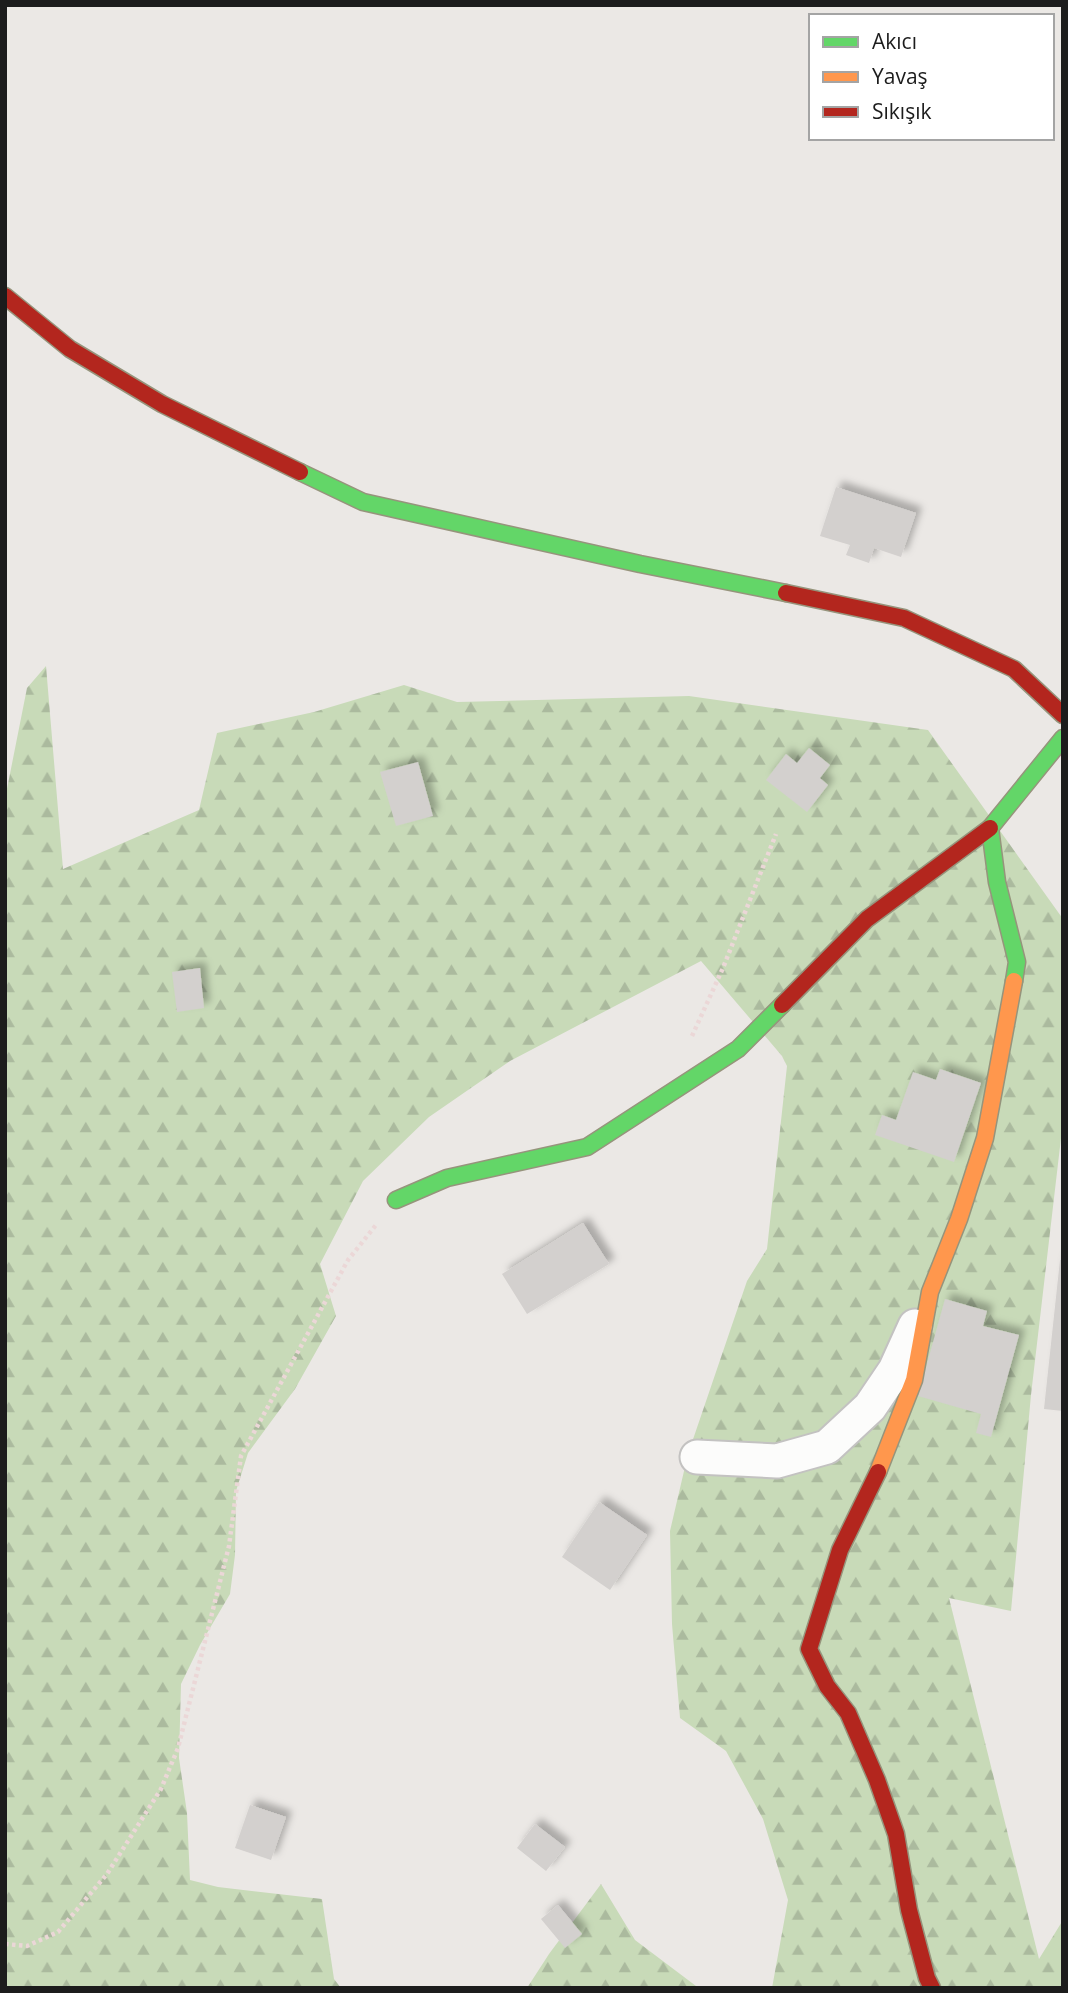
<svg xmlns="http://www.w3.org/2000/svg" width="1068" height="1993" viewBox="0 0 1068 1993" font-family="'Open Sans',sans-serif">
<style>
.forest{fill:url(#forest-firs)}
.building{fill:#d3d0ce;filter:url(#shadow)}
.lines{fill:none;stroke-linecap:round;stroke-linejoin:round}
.street-casing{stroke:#c3c2c1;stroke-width:37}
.fast-casing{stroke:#96947c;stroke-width:19}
.slow-casing{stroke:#96947c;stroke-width:19}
.jam-casing{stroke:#96947c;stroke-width:19}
.path{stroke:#ebd7d7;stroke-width:4.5;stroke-dasharray:3.5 3.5;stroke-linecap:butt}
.street{stroke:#fcfcfb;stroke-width:33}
.fast{stroke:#63d668;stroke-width:16}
.slow{stroke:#ff974d;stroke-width:16}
.jam{stroke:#b3261e;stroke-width:16}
</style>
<defs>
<pattern id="forest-firs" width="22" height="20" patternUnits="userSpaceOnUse" patternTransform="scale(1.75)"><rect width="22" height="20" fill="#c8dab8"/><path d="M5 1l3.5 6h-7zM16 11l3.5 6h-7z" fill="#abba9e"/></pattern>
<filter id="shadow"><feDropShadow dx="6" dy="-6" stdDeviation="3.5" flood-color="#0004"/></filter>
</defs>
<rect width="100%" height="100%" fill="#ebe8e5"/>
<g class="forest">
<path d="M46 666 63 869 199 810 217 733 314 712 404 685 457 702 689 696 928 730 1063 919V1121L1031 1395 1011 1611 949 1598 1039 1959 1063 1920V1988H772L788 1900 763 1819 726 1751 680 1718 672 1624 670 1531 688 1454 747 1281 767 1249 787 1066 782 1056 701 961 510 1061 429 1117 363 1181 320 1264 336 1316 295 1389 248 1453 236 1491 235 1555 230 1594 200 1645 181 1684 179 1758 187 1813 190 1880 218 1887 322 1899 334 1979 341 1988H5V799L27 688Z"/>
<path d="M601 1884 635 1940 696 1986V1988H527L549 1954Z"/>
</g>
<g class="building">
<path d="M836 487 916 513 901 557 874 548 869 563 846 555 850 545 820 536Z"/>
<path d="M809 748 830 765 820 778 828 785 807 812 766 780 786 754 797 763Z"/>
<path d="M418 762 433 816 396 826 380 772Z"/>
<path d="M200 968 204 1008 177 1012 172 972Z"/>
<path d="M940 1069 981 1083 954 1162 875 1135 882 1115 896 1120 913 1072 936 1080Z"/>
<path d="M583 1223 609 1264 527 1314 502 1274Z"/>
<path d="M1060 1260H1063V1411L1044 1409Z"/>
<path d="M945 1299 987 1311 983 1326 1019 1335 991 1437 976 1433 981 1414 918 1396Z"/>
<path d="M599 1502 647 1535 610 1590 562 1557Z"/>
<path d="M250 1805 286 1817 271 1860 235 1848Z"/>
<path d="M535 1824 565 1847 546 1871 517 1848Z"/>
<path d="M558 1905 582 1934 565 1948 541 1919Z"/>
</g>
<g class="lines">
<g class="street-casing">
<path id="street" d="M697 1457 777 1461 827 1447 870 1407 895 1370 915 1326"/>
</g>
<g class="fast-casing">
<g id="fast">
<path d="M300 472 363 502 640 564 786 593"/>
<path d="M1014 981 1017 962 997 882 990 828 1063 738"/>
<path d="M396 1200 447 1178 587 1147 738 1049 782 1005"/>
</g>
</g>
<g class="slow-casing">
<path id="slow" d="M878 1472 914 1380 930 1292 959 1219 985 1138 1014 981"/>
</g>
<g class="jam-casing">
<g id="jam">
<path d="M5 296 70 349 162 404 300 472"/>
<path d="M786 593 904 618 1014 669 1063 715"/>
<path d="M782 1005 867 919 990 828"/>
<path d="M878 1472 840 1550 809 1649 827 1686 848 1713 877 1780 896 1834 909 1910 927 1978 932 1988"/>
</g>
</g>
<g class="path">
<path d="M692 1036 723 968 776 834"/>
<path d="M5 1944 27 1946 58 1932 107 1874 161 1789 178 1748 229 1546 241 1456 348 1260 376 1225"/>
</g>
<use href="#street" class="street"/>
<use href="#fast" class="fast"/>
<use href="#slow" class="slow"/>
<use href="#jam" class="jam"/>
</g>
<rect width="1068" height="1993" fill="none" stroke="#1c1c1c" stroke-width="14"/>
<rect x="809" y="14" width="245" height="126" fill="#ffffff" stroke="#a4a4a4" stroke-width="2"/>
<rect x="823" y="37" width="35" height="10" fill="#63d668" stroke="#a4a4a4" stroke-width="2"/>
<text x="872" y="49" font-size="21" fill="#1c1c1c">Akıcı</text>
<rect x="823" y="72" width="35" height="10" fill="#ff974d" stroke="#a4a4a4" stroke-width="2"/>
<text x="872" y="84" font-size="21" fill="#1c1c1c">Yavaş</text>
<rect x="823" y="107" width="35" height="10" fill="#b3261e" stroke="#a4a4a4" stroke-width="2"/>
<text x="872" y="119" font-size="21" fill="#1c1c1c">Sıkışık</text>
</svg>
